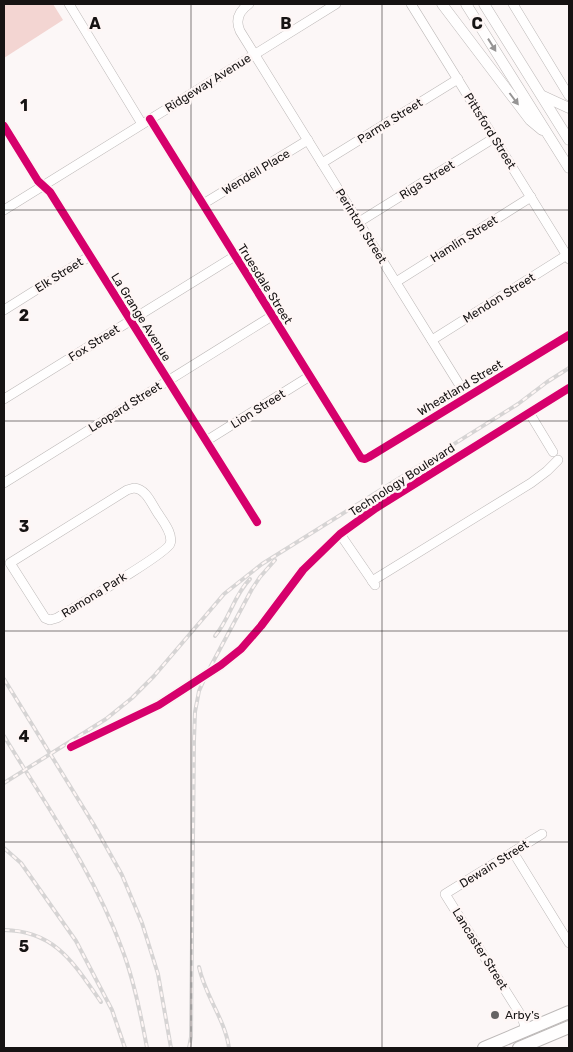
<svg xmlns="http://www.w3.org/2000/svg" width="573" height="1052" viewBox="0 0 573 1052" font-family="Rubik,sans-serif">
<style>
.green{fill:#f3d5d2}
.lines{fill:none;stroke-linecap:round;stroke-linejoin:round}
.minor-casing{stroke:#bdb9b8;stroke-width:10}
.major-casing{stroke:#bdb9b8;stroke-width:11}
.highway-casing{stroke:#bdb9b8;stroke-width:14}
.minor{stroke:#fffefe;stroke-width:9}
.major{stroke:#fffefe;stroke-width:10}
.highway{stroke:#fffefe;stroke-width:12}
.rail-casing{stroke:#d6d4d4;stroke-width:4}
.rail{stroke:#fef6f5;stroke-width:2;stroke-dasharray:5.5;stroke-linecap:butt}
.cycleway-casing{stroke:#fef6f5;stroke-width:11}
.cycleway{stroke:#d6006c;stroke-width:8}
.oneway{fill:#969494}
.grid{fill:none;stroke:#161313;stroke-width:1;stroke-opacity:0.55}
.poi-dot{fill:#666363;stroke:#fef6f5;stroke-width:2}
.labels{text-anchor:middle;dominant-baseline:central;stroke-width:5;stroke-linejoin:round;paint-order:stroke}
.street-label{font-size:12px;fill:#161313;stroke:#fef6f5}
.poi-label{font-size:12px;fill:#161313;stroke:#fef6f5;text-anchor:start}
.grid-label{font-size:16px;text-anchor:middle;font-weight:bold;fill:#161313;stroke:#fef6f5;stroke-width:5;stroke-linejoin:round;paint-order:stroke}
</style>
<rect width="100%" height="100%" fill="#fcf7f7"/>
<path class="green" d="M4 4H53L63 20 4 58Z"/>
<g class="lines">
<g class="minor-casing">
<g id="minor">
<path d="M69 4 142 124"/>
<path d="M249 4C239 11 235 20 240 31L467 397"/>
<path d="M411 4 569 259"/>
<path d="M513 4 569 96"/>
<path d="M150 119 361 458 365 459 369 457 569 335"/>
<path d="M4 126 38 181 50 192 257 522"/>
<path d="M322 163 458 79"/>
<path d="M203 204 308 140"/>
<path d="M4 210 336 4"/>
<path d="M359 222 494 138"/>
<path d="M396 282 531 197"/>
<path d="M4 310 90 256"/>
<path d="M432 340 567 255"/>
<path d="M4 399 235 256"/>
<path d="M530 414 553 452"/>
<path d="M206 441 310 376"/>
<path d="M4 483 272 316"/>
<path d="M134 488C146 489 151 503 157 512 162 520 174 534 170 544 166 554 73 608 57 618L50 620 45 618 10 563 127 490Z"/>
<path d="M340 534 375 585"/>
<path d="M372 581 531 483 547 471 558 460"/>
<path d="M71 747 159 705 221 665 241 649 261 626 303 570 340 534 376 508 569 388"/>
<path d="M513 852 569 943"/>
<path d="M526 1030 522 1017 445 894 542 834"/>
</g>
</g>
<g class="major-casing">
<g id="major">
<path d="M442 4 530 120 542 130"/>
<path d="M466 4 569 168"/>
<path d="M484 4 569 140"/>
<path d="M543 96 569 108"/>
</g>
</g>
<g class="highway-casing">
<g id="highway">
<path d="M484 1048 569 1012"/>
<path d="M519 1048 569 1027"/>
</g>
</g>
<use href="#minor" class="minor"/>
<use href="#major" class="major"/>
<use href="#highway" class="highway"/>
<g class="rail-casing">
<g id="rail">
<path d="M215 636C230 618 234 595 250 579"/>
<path d="M4 679 94 825 122 875 142 923 158 974 171 1048"/>
<path d="M4 736C46 805 94 873 122 949 134 980 141 1015 147 1048"/>
<path d="M4 783 106 719 132 698 154 676 224 594 262 564 518 404 547 382 569 368"/>
<path d="M4 848 21 863 76 941 112 1010 125 1048"/>
<path d="M4 930C56 931 74 964 101 1002"/>
<path d="M199 967C205 996 225 1019 229 1048"/>
<path d="M189 1048 191 1037 194 740 195 712 199 691 206 675 252 589 260 577 275 560"/>
</g>
</g>
<use href="#rail" class="rail"/>
<g class="cycleway-casing">
<g id="cycleway">
<path d="M150 119 361 458 365 459 369 457 569 335"/>
<path d="M4 126 38 181 50 192 257 522"/>
<path d="M71 747 159 705 221 665 241 649 261 626 303 570 340 534 376 508 569 388"/>
</g>
</g>
<use href="#cycleway" class="cycleway"/>
</g>
<defs><path id="oneway-solid" d="M-6-.8H1V-3.2L6.5 0L1 3.2V.8H-6Z" transform="scale(1.25)"/></defs>
<g class="oneway">
<use href="#oneway-solid" transform="translate(492 45) rotate(58)"/>
<use href="#oneway-solid" transform="translate(514 99) rotate(53)"/>
</g>
<path class="grid" d="M191 4V1048M382 4V1048M4 210H569M4 421H569M4 631H569M4 842H569"/>
<circle class="poi-dot" cx="495" cy="1015" r="5"/>
<g class="labels">
<g class="street-label">
<text transform="translate(208 83) rotate(-32)">Ridgeway Avenue</text>
<text transform="translate(390 121) rotate(-32)">Parma Street</text>
<text transform="translate(490 131) rotate(58)">Pittsford Street</text>
<text transform="translate(256 172) rotate(-31)">Wendell Place</text>
<text transform="translate(427 180) rotate(-32)">Riga Street</text>
<text transform="translate(361 226) rotate(58)">Perinton Street</text>
<text transform="translate(464 239) rotate(-32)">Hamlin Street</text>
<text transform="translate(59 275) rotate(-32)">Elk Street</text>
<text transform="translate(265 284) rotate(58)">Truesdale Street</text>
<text transform="translate(499 298) rotate(-32)">Mendon Street</text>
<text transform="translate(141 317) rotate(58)">La Grange Avenue</text>
<text transform="translate(94 343) rotate(-32)">Fox Street</text>
<text transform="translate(460 388) rotate(-31)">Wheatland Street</text>
<text transform="translate(125 407) rotate(-32)">Leopard Street</text>
<text transform="translate(258 409) rotate(-32)">Lion Street</text>
<text transform="translate(402 480) rotate(-33)">Technology Boulevard</text>
<text transform="translate(94 595) rotate(-32)">Ramona Park</text>
<text transform="translate(494 864) rotate(-32)">Dewain Street</text>
<text transform="translate(480 949) rotate(58)">Lancaster Street</text>
</g>
<g class="poi-label">
<text x="505" y="1015">Arby's</text>
</g>
</g>
<g class="grid-label">
<text x="95" y="29">A</text>
<text x="286" y="29">B</text>
<text x="477" y="29">C</text>
<text x="24" y="111">1</text>
<text x="24" y="321">2</text>
<text x="24" y="532">3</text>
<text x="24" y="742">4</text>
<text x="24" y="952">5</text>
</g>
<rect width="573" height="1052" fill="none" stroke="#161313" stroke-width="10"/>
</svg>
